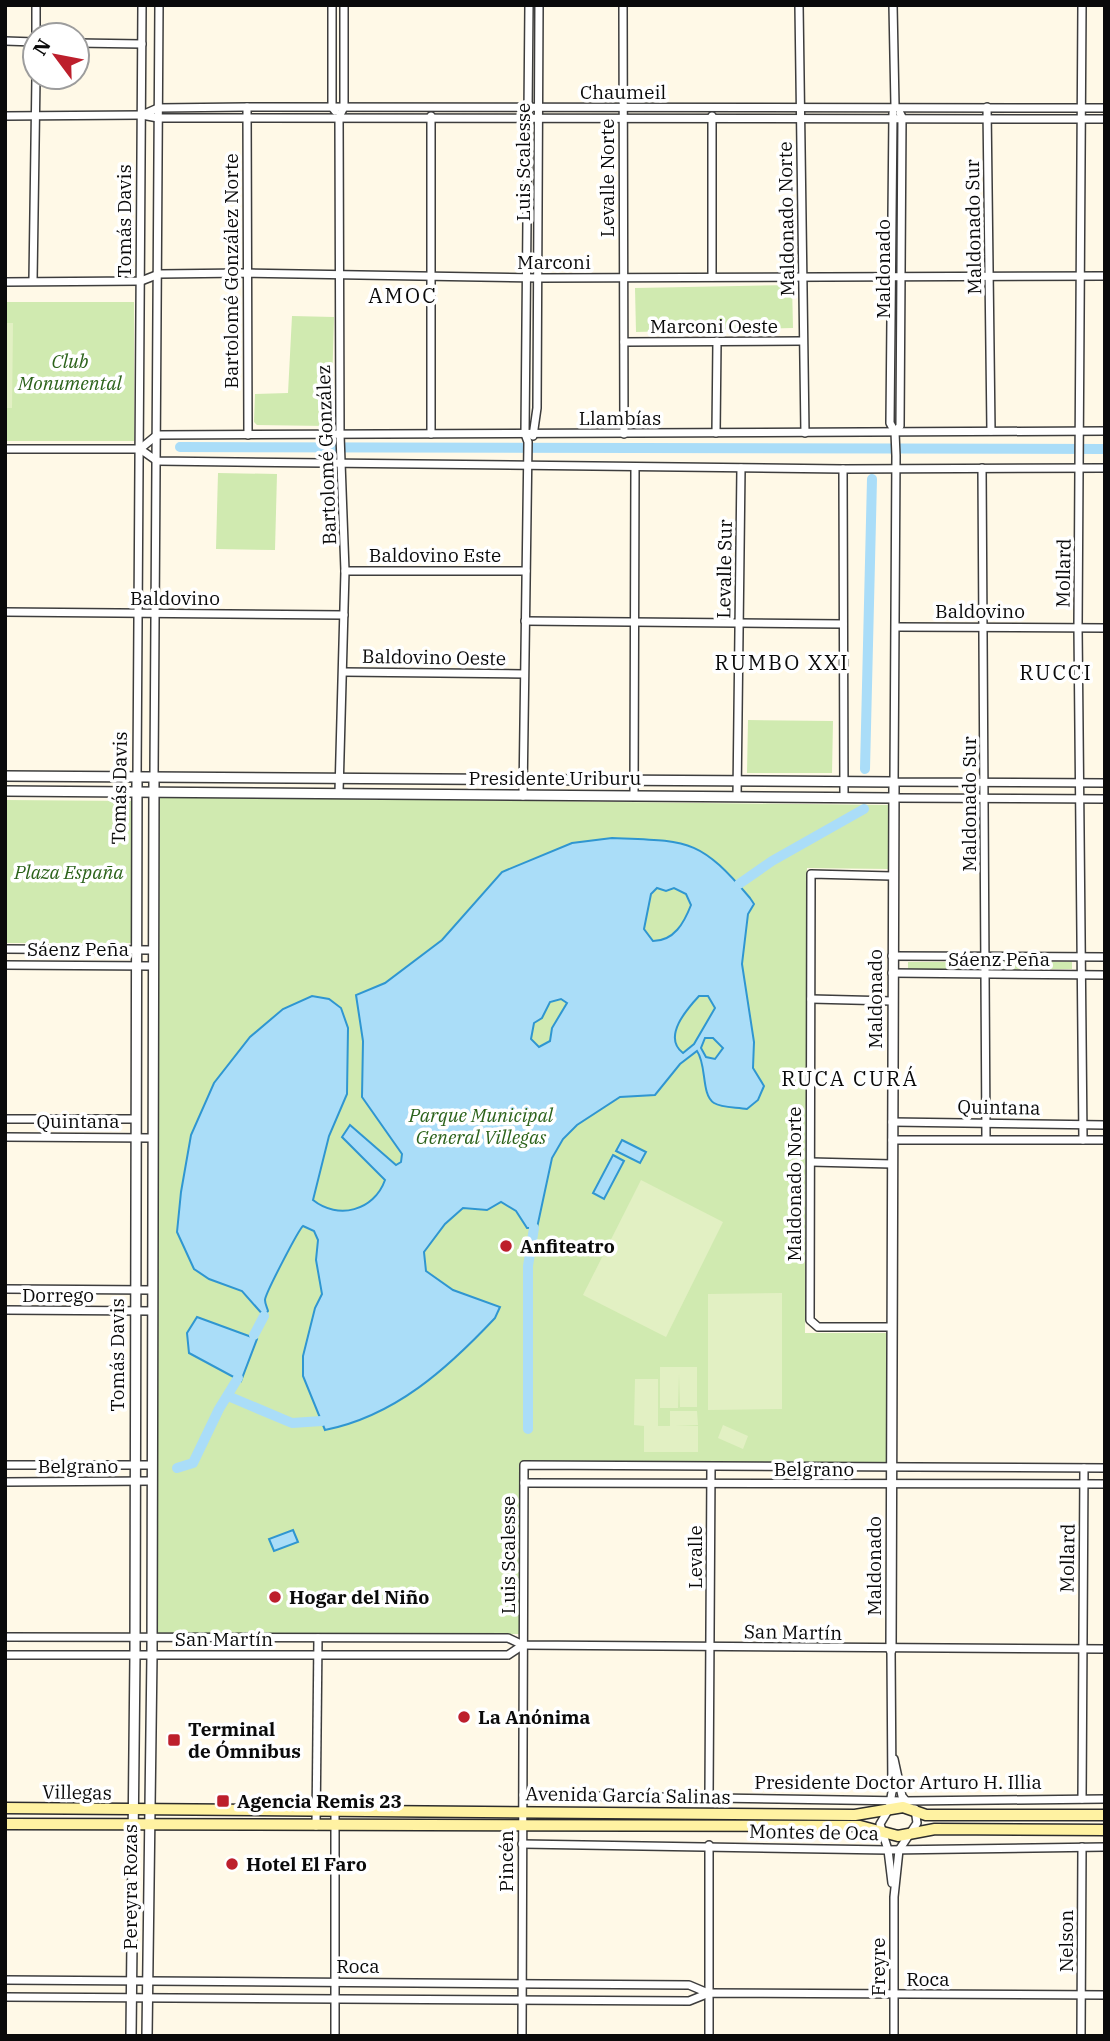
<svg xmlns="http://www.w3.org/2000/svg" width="1110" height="2041" viewBox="0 0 1110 2041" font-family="'IBM Plex Serif',serif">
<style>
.green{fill:#d0eab0}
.pitch{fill:#e2f0c3}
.water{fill:#aaddf8;stroke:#2f96d1;stroke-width:2;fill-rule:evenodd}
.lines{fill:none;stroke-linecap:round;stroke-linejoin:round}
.canal{stroke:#aaddf8;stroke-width:10}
.minor-casing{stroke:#3d3d3d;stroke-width:10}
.tertiary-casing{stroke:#3d3d3d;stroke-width:12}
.secondary-casing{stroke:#2c2c2c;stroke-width:13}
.minor{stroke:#fff;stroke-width:7}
.tertiary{stroke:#fff;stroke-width:9}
.secondary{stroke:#fff2a2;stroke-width:10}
.poi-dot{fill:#bd1f2c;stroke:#fff;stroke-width:2.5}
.labels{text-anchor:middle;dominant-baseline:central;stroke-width:7;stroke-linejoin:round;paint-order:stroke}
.street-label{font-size:19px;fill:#0a0a0a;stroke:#fff}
.park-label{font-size:19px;font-style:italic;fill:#2b621a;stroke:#fff}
.poi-label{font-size:19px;font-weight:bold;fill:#0a0a0a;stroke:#fff;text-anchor:start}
.neighbourhood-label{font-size:21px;letter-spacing:2px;fill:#0a0a0a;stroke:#fff}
</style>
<rect width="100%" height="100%" fill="#fff9e7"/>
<g class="green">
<path d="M792 285 793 328 636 332 635 288Z"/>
<rect x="5" y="302" width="129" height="139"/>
<path d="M292 316 334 317 331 423 325 426 257 425 254 422 255 394 288 393Z"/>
<path d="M218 473 277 474 275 550 216 549Z"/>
<path d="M748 720 833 721 832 773H747Z"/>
<path d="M157 797 888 805V869L807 868 805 1333H888L887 1464 521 1462 520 1634H156Z"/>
<path d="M5 800 133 801 132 943H5Z"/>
<path d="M991 961 1072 962V969H991Z"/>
<rect x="908" y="962" width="66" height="7"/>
</g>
<g class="pitch">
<path d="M5 323H13L12 408H5Z"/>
<path d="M641 1180 723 1222 666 1337 583 1295Z"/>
<path d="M782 1293V1409L708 1410V1294Z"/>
<path d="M660 1367H697V1407H680L679 1374 678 1408H660Z"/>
<path d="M635 1379H658V1426H670V1411H697L698 1425H675L698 1426V1452H644V1426L634 1425Z"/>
<path d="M723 1425 748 1436 743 1449 718 1438Z"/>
</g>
<g class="water">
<path d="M612 838C689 841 699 838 750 898L754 904 748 914 742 964 754 1042 753 1068 764 1086 758 1100 747 1109C737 1107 722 1108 714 1103 701 1095 707 1065 697 1051L680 1064 655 1095 620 1097 577 1125 563 1139 552 1158 537 1228H527L516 1211 501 1202 487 1210 463 1208 445 1224 424 1252 426 1271 453 1290 500 1307 495 1318C447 1369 395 1416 325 1430L303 1376V1356L315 1308 322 1294 316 1260 318 1240 314 1231 303 1226C299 1229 265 1294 265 1300 265 1304 267 1307 268 1311L264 1316 242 1291 209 1279 194 1269 177 1232 181 1192 191 1135 214 1083 250 1037 283 1009 312 996 329 999 341 1008 348 1028 347 1094 329 1136 313 1200C338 1220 374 1211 385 1180L342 1137 350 1125 396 1165 401 1162 402 1154 362 1097 363 1041 356 995 385 983 442 940 502 872 572 843ZM657 888 666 891 674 888 686 894 691 905C684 923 674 941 653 941L644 929 651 894ZM699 996H708L715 1008 694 1044 683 1053C662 1037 687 1009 699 996ZM561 999 567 1003 552 1028 550 1041 539 1047 531 1039 534 1023 542 1018 550 1002ZM705 1038H713L723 1048 715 1059 706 1057 701 1048Z"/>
<path d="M622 1140 646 1152 640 1163 616 1151Z"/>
<path d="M613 1155 624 1161 604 1199 593 1193Z"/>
<path d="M197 1317 257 1339 241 1381 189 1353 187 1333Z"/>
<path d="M293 1530 298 1542 274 1551 269 1539Z"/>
</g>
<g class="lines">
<g class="canal">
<path d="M180 447 1105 449"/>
<path d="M865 769 872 479"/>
<path d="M739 884 772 861 864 809"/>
<path d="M254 1335 264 1316"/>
<path d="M228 1396 292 1423 322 1421"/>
<path d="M528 1429V1266L534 1228"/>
<path d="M177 1468 193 1463 219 1409 238 1378"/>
</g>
<g class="minor-casing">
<g id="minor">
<path d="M36 5V35"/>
<path d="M332 5V107L335 111"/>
<path d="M623 5 624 434"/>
<path d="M799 5 805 433"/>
<path d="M893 5 895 106"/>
<path d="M1082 5 1078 627 1083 1140"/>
<path d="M5 41 35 42"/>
<path d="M77 43 142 44"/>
<path d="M247 107 248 435"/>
<path d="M987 107 991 431"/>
<path d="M1105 108 247 107 158 108 142 115 158 118H247L1105 119"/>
<path d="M893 113 890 423 895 432 896 456 894 782 1105 783"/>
<path d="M5 116 142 115"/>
<path d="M431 116V434"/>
<path d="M712 116V277"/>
<path d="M33 281 36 77"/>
<path d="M5 282 141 281 159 274 246 273 539 278 1105 276"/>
<path d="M624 342 803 341"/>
<path d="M895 432 900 426 902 117 900 113"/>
<path d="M716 433 717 341"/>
<path d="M533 436 537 408 539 5"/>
<path d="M5 449H140L157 461 843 469 1105 468"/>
<path d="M140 449 157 435 1105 431"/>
<path d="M982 468 986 1139"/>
<path d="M843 469 844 798"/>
<path d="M345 571H526"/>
<path d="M5 612 344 615"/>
<path d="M525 621 843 624"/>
<path d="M897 627 1105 628"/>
<path d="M343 672 524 674"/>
<path d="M137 776 142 5"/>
<path d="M154 776 159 5"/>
<path d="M339 792 345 571 340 435 339 117 344 107V5"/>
<path d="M634 795 635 467"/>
<path d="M523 796 528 442 525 434 529 5"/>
<path d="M737 797 741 468"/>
<path d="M894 798 1105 799"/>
<path d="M5 949 151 950"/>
<path d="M892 956 1105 957"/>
<path d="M5 965 151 966"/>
<path d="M892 973 1105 975"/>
<path d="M811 999 892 1001"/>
<path d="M5 1119H135"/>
<path d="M892 1122 1105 1125"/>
<path d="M5 1137 152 1138"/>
<path d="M892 1140H1105"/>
<path d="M811 1162 892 1164"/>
<path d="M5 1289 152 1290"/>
<path d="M5 1310 152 1311"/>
<path d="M892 1327H818L810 1320 811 874 892 876"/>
<path d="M5 1465H152"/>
<path d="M5 1482 152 1481"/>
<path d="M524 1483 1105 1484"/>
<path d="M5 1637 508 1638 523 1645 1105 1649"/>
<path d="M891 1650 892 1792 889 1809 880 1824 888 1850 892 1883"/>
<path d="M5 1655H508L523 1645"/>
<path d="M894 1759 902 1796 906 1801"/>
<path d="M523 1795 905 1801 1105 1799"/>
<path d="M709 1796 711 1467"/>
<path d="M1082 1799 1084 1468"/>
<path d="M316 1826 318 1638"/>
<path d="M522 1844 888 1850 1105 1847"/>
<path d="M5 1980 689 1985 708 1993"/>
<path d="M5 1997 689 2001 709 1993 1105 1995"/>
<path d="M335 2036V1810"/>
<path d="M522 2036 524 1465 1105 1468"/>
<path d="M709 2036V1845"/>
<path d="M894 2036V1897L899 1850 917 1823 915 1809"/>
<path d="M1081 2036 1082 1847"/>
</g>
</g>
<g class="tertiary-casing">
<g id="tertiary">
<path d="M5 776 894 782 891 1650"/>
<path d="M5 791 894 798"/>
<path d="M131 2036 135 1655 137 776"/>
<path d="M147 2036 152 1655 154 776"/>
</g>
</g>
<g class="secondary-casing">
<g id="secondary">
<path d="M5 1808 855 1815 903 1807 926 1815H1105"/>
<path d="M5 1824 860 1826 898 1836 935 1829 1105 1830"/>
</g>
</g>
<use href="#minor" class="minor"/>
<use href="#tertiary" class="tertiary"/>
<use href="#secondary" class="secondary"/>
</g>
<g class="poi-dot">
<circle cx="506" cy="1246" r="7"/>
<circle cx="275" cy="1597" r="7"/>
<circle cx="464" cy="1717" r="7"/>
<rect x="167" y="1733" width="14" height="14" rx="3.5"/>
<rect x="216" y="1794" width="14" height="14" rx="3.5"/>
<circle cx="232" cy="1864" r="7"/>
</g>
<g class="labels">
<g class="street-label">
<text x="623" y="92">Chaumeil</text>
<text transform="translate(523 162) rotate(-90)">Luis Scalesse</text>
<text transform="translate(607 178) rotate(-90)">Levalle Norte</text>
<text transform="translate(786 219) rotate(-91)">Maldonado Norte</text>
<text transform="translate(124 221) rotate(-90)">Tomás Davis</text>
<text transform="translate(973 227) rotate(-91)">Maldonado Sur</text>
<text x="554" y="262">Marconi</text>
<text transform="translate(883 269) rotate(-90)">Maldonado</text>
<text transform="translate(231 271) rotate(-90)">Bartolomé González Norte</text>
<text x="714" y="326">Marconi Oeste</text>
<text x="620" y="418">Llambías</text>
<text transform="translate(326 455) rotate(-92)">Bartolomé González</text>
<text x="435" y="555">Baldovino Este</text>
<text transform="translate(724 569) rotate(-89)">Levalle Sur</text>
<text transform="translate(1063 573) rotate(-89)">Mollard</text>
<text x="175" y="598">Baldovino</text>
<text x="980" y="611">Baldovino</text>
<text transform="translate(434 657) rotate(1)">Baldovino Oeste</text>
<text x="555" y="778">Presidente Uriburu</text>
<text transform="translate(119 788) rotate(-89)">Tomás Davis</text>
<text transform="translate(969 804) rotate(-90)">Maldonado Sur</text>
<text x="78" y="949">Sáenz Peña</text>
<text x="999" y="959">Sáenz Peña</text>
<text transform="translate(875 999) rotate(-90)">Maldonado</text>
<text transform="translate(999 1107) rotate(1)">Quintana</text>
<text x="78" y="1121">Quintana</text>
<text transform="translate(794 1184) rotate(-90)">Maldonado Norte</text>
<text x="58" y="1295">Dorrego</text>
<text transform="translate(117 1355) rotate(-90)">Tomás Davis</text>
<text x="78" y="1466">Belgrano</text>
<text x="814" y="1469">Belgrano</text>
<text transform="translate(508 1555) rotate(-90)">Luis Scalesse</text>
<text transform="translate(695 1557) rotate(-90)">Levalle</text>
<text transform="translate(1067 1558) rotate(-89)">Mollard</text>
<text transform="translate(874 1566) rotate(-90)">Maldonado</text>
<text transform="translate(793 1632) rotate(1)">San Martín</text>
<text x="224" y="1639">San Martín</text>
<text x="898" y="1782">Presidente Doctor Arturo H. Illia</text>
<text transform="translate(77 1792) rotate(1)">Villegas</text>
<text transform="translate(628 1795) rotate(1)">Avenida García Salinas</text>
<text transform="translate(814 1832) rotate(1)">Montes de Oca</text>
<text transform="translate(506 1861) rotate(-90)">Pincén</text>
<text transform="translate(130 1887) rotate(-90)">Pereyra Rozas</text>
<text transform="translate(1066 1941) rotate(-90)">Nelson</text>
<text x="358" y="1966">Roca</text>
<text transform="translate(878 1967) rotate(-90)">Freyre</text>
<text x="928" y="1979">Roca</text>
</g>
<g class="park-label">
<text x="70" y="361">Club<tspan x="70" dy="22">Monumental</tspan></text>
<text x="69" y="872">Plaza España</text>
<text x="481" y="1115">Parque Municipal<tspan x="481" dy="22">General Villegas</tspan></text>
</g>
<g class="poi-label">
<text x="520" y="1246">Anfiteatro</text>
<text x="289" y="1597">Hogar del Niño</text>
<text x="478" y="1717">La Anónima</text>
<text x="188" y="1729">Terminal<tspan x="188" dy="22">de Ómnibus</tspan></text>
<text x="237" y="1801">Agencia Remis 23</text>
<text x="246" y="1864">Hotel El Faro</text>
</g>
<g class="neighbourhood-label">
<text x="403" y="295">AMOC</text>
<text x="782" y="662">RUMBO XXI</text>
<text x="1056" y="672">RUCCI</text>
<text x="850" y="1078">RUCA CURÁ</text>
</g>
</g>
<rect width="1110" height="2041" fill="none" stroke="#0a0a0a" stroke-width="14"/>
<g transform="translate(56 56) rotate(302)"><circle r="33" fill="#ffffff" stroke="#9d9d9d" stroke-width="2"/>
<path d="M0-5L12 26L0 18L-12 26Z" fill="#bd1f2c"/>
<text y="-10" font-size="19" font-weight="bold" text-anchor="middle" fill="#0a0a0a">N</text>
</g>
</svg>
